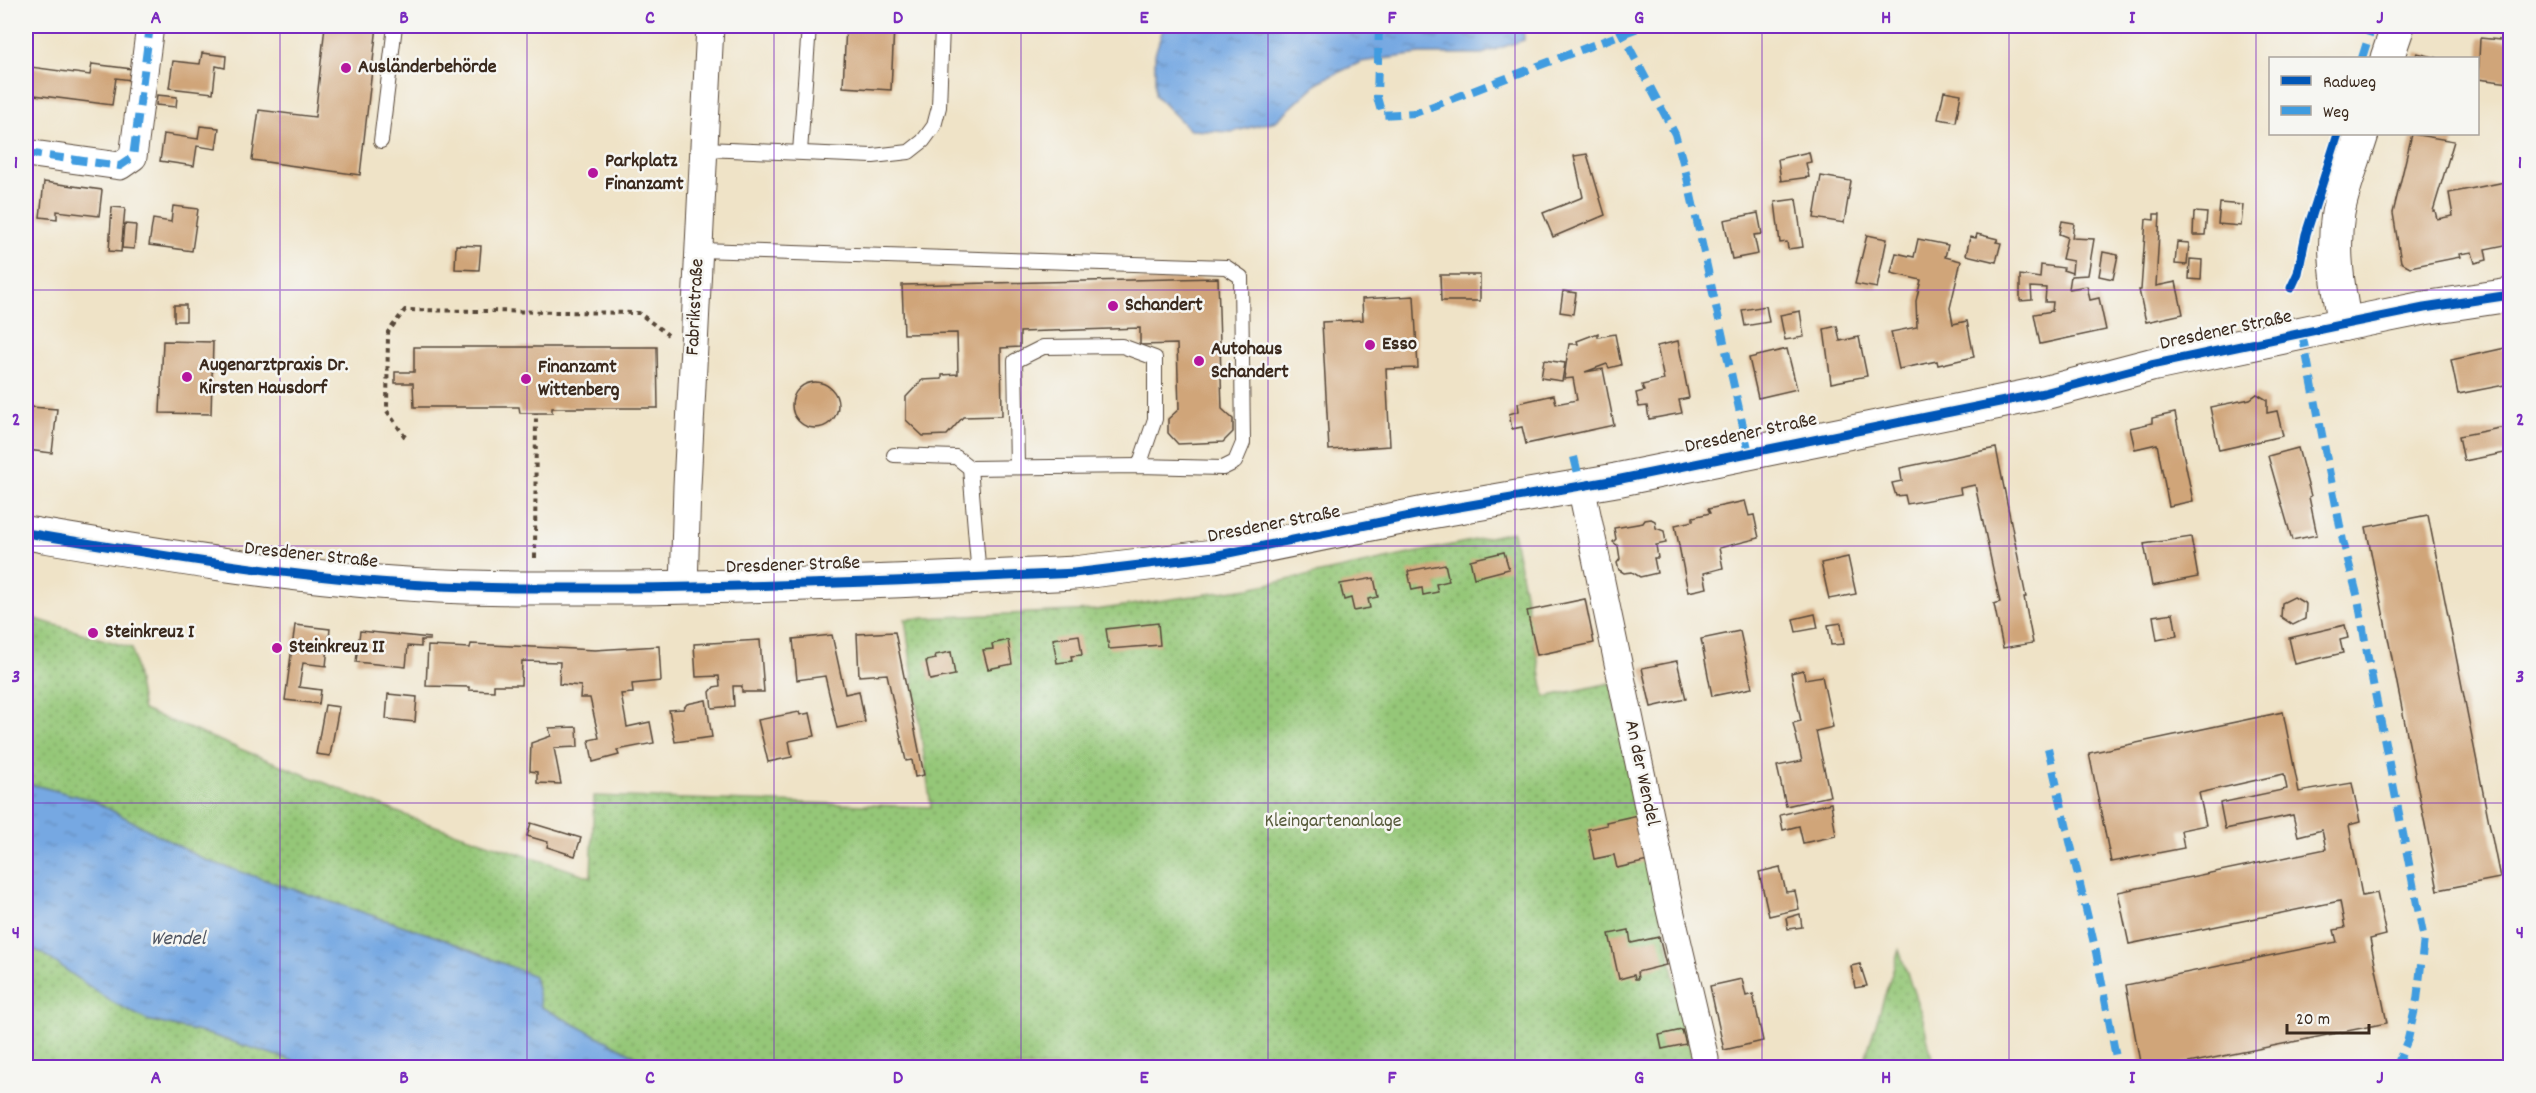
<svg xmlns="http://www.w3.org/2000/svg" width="2536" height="1093" viewBox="0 0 2536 1093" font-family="Dekko,sans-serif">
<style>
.grass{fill:url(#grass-dots);stroke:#68784b;stroke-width:1.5}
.water{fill:url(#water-ripples);stroke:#586980;stroke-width:1.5}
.building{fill:#d0a579}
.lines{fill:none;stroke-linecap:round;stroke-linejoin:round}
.lane-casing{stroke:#564637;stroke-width:16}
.street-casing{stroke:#564637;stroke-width:29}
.secondary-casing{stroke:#564637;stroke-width:35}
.primary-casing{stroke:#564637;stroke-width:35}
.path{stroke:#564637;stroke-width:4;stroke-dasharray:4.5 4.5;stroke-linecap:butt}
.lane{stroke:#fff;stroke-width:14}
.street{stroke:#fff;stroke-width:27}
.secondary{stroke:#fff;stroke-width:33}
.primary{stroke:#fff;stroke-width:33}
.quiet{stroke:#3f9ce0;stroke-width:8;stroke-dasharray:15 8;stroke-linecap:butt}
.cycleway-casing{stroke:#f6f6f2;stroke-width:13}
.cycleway{stroke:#0057b8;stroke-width:9}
.grid{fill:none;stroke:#7b2cbf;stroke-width:1.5;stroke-opacity:0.55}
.poi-dot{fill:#b5179e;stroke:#f6f6f2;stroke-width:2}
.labels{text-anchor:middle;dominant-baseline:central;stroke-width:5;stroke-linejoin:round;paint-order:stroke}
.poi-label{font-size:20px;font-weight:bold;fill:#3b2a1e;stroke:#f6f6f2;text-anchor:start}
.street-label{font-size:20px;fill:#3b2a1e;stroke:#f6f6f2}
.park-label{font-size:20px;fill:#565939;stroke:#f6f6f2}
.water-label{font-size:21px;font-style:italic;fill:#505663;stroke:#f6f6f2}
.neatline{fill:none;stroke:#7b2cbf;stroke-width:2}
.grid-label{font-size:20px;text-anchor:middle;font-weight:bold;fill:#7b2cbf}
</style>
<defs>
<pattern id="grass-dots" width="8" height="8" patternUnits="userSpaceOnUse" patternTransform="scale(1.5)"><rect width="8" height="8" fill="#95c778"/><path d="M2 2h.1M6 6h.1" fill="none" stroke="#7ba262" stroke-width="1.8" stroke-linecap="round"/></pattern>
<pattern id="water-ripples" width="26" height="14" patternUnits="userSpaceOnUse" patternTransform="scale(1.5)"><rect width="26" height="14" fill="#76a8e2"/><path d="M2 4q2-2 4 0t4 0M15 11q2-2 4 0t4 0" fill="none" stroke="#6289b7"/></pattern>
</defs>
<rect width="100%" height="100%" fill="#f6f6f2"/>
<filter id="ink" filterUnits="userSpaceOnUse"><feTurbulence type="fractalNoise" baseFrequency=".0167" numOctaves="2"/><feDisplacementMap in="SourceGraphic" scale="12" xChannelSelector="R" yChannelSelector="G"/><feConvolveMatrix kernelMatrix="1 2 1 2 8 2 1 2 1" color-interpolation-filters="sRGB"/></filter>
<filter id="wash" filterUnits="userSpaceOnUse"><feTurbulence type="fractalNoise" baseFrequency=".008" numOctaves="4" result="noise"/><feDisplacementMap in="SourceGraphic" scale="24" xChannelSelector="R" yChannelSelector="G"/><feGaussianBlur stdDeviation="1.35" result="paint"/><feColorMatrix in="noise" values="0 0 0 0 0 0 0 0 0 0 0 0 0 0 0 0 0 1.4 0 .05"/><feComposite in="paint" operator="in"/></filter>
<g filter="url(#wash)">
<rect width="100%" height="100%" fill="#efe3c7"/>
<g class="grass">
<path d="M1513 532 1545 697 1611 683 1694 1067H657L541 1007 534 976 437 937 205 860 92 800 26 783V616L132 648 143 710 420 821 591 877 594 796 931 807 905 619 1095 610 1249 588Z"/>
<path d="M26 946 42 953 109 1000 147 1020 208 1034 313 1067H26Z"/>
<path d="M1899 950 1923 1019 1934 1067H1855L1863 1065Z"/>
</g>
<g class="water">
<path d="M1164 26H1523L1524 40 1482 54H1420L1361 62 1320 81 1276 121 1232 132 1190 130 1155 95V54Z"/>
<path d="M26 783 92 800 205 860 437 937 534 976 541 1007 657 1067H313L208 1034 147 1020 109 1000 42 953 26 946Z"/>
</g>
<g id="blocks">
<g class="building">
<path d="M179 26H210L209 31Z"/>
<path d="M325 26H377L360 175 252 160 259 110 315 117Z"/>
<path d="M846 26H894L891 90 843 87Z"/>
<path d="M2480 38 2510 41V83L2478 79Z"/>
<path d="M202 53 226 56 225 68 216 66 213 93 169 88 173 61 200 64Z"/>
<path d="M2417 53 2438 58H2415Z"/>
<path d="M92 64 132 69 131 80 116 78 112 105 27 94 31 67 90 75Z"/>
<path d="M1944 91 1961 94 1956 122 1938 119Z"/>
<path d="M157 95 177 97 176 107 156 105Z"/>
<path d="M200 126 219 128 216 149 197 146 194 166 160 161 164 134 198 139Z"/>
<path d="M2412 134 2454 141 2433 211H2435L2437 219 2453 216 2449 193 2510 181V244L2485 249 2487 260 2475 263 2472 252 2459 254 2460 257 2410 267 2401 262 2393 213Z"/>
<path d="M1809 152 1811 162 1806 163 1809 177 1781 181 1778 159Z"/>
<path d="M1587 154 1605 215 1553 237 1543 213 1583 197 1574 156Z"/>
<path d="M1821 176 1851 181 1844 223 1814 218Z"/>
<path d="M44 182 102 190 99 216 57 211V219L40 217Z"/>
<path d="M1796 199 1803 247 1788 249 1787 242 1780 243 1775 202Z"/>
<path d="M2220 203 2243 205 2241 226 2218 224Z"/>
<path d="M173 206 198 209 192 251 149 245 153 219 171 222Z"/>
<path d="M112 207 125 208 121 252 109 251Z"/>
<path d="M2194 212 2207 213 2205 235H2193Z"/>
<path d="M1758 213 1762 234 1754 235 1758 254 1732 259 1724 220Z"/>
<path d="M2154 214H2160L2156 286 2176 282 2183 314 2146 322 2139 290H2141L2146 219 2154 220Z"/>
<path d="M2062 221 2074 223 2072 238 2094 239 2088 275 2071 276 2069 289 2087 286 2090 300 2099 298 2106 330 2040 344 2034 314 2052 311 2053 302H2045L2046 288 2031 287 2032 300 2020 301V275L2040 278 2041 265 2064 268 2063 270 2072 273 2073 261 2062 259 2067 237 2059 234Z"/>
<path d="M124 224 136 225 134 249 122 248Z"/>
<path d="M1977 234 1998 239 1996 242 2001 243 1996 262 1966 255 1970 237 1976 238Z"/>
<path d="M1867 235 1887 239 1877 288 1855 284Z"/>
<path d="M1918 239 1948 245 1945 257 1961 261 1950 308 1953 324 1967 321 1974 357 1938 365 1937 361 1899 369 1891 332 1917 327 1916 301 1921 280 1891 273 1896 253 1914 257Z"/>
<path d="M2177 242 2189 243 2187 265 2175 264Z"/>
<path d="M456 245 481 246 479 270 455 269Z"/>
<path d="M2103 252 2118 255 2113 279 2099 276Z"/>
<path d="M2190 259 2202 260 2201 280 2189 279Z"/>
<path d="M1440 275H1480V301H1441Z"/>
<path d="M1218 278 1222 409 1233 419V432L1223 442 1178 444 1168 433V419L1179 409 1177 344 1140 345V328L1020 332V347L1001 348 1002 416 963 417 947 435 923 436 906 420V397L922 380 942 379V375L958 374 957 333 904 334 902 285Z"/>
<path d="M1563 291 1576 293 1573 314 1560 312Z"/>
<path d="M1414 296 1418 368 1386 369 1390 446 1329 450 1322 322 1363 320 1362 299Z"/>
<rect x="174" y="305" width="12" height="16"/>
<path d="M1766 306 1769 322 1745 326 1742 310Z"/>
<path d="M1800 311 1804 337 1785 340 1780 315Z"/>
<path d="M1837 326 1840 341 1859 337 1867 376 1831 383 1824 329Z"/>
<path d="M1598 333V337L1615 334 1621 365 1609 368 1607 364 1585 372 1603 369 1614 425 1526 444 1522 427 1512 429 1509 414 1519 411 1518 403 1554 395 1556 404 1577 400 1573 378 1564 379 1569 344H1578L1577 341Z"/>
<path d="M163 341 213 342 211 414 160 413Z"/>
<path d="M1678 341 1689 398 1679 400 1682 413 1649 419 1647 406 1639 407 1636 393 1644 391 1642 385 1664 380 1657 346Z"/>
<path d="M414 347H657L658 408H552V413H520L519 407H414L413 383H395V372H414Z"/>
<path d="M2510 347V384L2458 394 2451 360Z"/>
<path d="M1787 349 1797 389 1758 398 1749 358Z"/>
<path d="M1544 360 1565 363 1562 381 1541 378Z"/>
<circle cx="815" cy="405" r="23"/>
<path d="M2257 394 2267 400V413L2277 411 2283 436 2219 450 2210 407 2250 399Z"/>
<path d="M31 407 57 409 52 453 27 450Z"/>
<path d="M2175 413 2193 501 2169 506 2157 444 2135 449 2130 428 2152 423V418Z"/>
<path d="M2510 426V452L2464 461 2459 436Z"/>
<path d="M1996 448 2026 597H2024L2033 643 2003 648 1994 604 2000 602 1975 485 1960 488 1961 494 1907 504 1905 495 1896 496 1892 483 1902 481 1900 468Z"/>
<path d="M2298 448 2311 496 2309 497 2317 535 2292 540 2268 456Z"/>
<path d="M1745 501 1749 516 1754 515 1759 538 1719 548 1723 568 1704 573 1707 588 1688 592 1675 525 1693 521V517L1710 513 1708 509Z"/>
<path d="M2428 515 2500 878 2438 890 2366 527Z"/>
<path d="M1651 519 1655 521 1656 528 1664 531 1666 543 1656 545 1658 558H1654L1657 573 1640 577 1632 572 1624 573 1619 570 1617 563 1620 559 1618 546 1613 542 1616 539 1614 528 1643 523 1645 520Z"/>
<path d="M2191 537 2198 577 2152 586 2144 544Z"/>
<path d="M1504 552 1509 569 1474 578 1470 560Z"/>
<path d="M1848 557 1856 594 1829 599 1821 563Z"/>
<path d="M1445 564 1449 581 1436 584 1438 592 1423 595 1422 588 1412 590 1408 571Z"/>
<path d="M1374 578 1378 597 1368 599 1370 608 1354 611 1351 598 1344 600 1340 584Z"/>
<path d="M2294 597 2306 604 2305 619 2293 625 2281 617 2282 603Z"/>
<path d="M1585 599 1594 643 1537 655 1527 611Z"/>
<path d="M2173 613 2177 636 2157 640 2153 616Z"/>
<path d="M1815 614 1818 628 1796 632 1793 619Z"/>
<path d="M1158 623 1160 645 1109 649 1106 629Z"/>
<path d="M1841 623 1844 644 1831 645 1828 625Z"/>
<path d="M295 625 330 629 326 666 303 663 299 687 321 690 319 704 285 700Z"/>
<path d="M2345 625 2348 638 2340 640 2343 653 2295 664 2289 638Z"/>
<path d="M360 631 430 638V640H421V647L408 646 406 667 356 662Z"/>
<path d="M1740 631 1752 688 1712 696 1701 639Z"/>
<path d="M895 632 924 775 915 777 912 760 906 761 887 674 859 676 857 634Z"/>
<path d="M832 635 845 694 859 691 865 722 837 728 825 676 797 680 793 639Z"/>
<path d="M1079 635 1082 655 1071 656 1072 661 1057 663 1053 639Z"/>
<path d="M760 640 764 692H742V686H733L734 706 712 708 710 692 714 687 720 686 719 676 696 677 694 644Z"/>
<path d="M1008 640 1012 664 988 669 983 650 993 649 992 644Z"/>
<path d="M471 644 595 650 659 646 661 681 632 684 633 693 621 694 627 727 650 722 654 743 617 750 619 755 593 762 589 740 599 738 590 698H580L581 686 559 684 560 662 522 661 521 685H494V691L469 690V687L426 686 428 646 470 648Z"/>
<path d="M951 652 955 675 930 680 926 661 936 659 935 655Z"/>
<path d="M1677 661 1686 699 1651 707 1642 668Z"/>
<path d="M1803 670 1805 679 1822 676 1833 727 1816 731 1830 796 1786 806 1777 766 1802 761 1793 723 1801 721 1791 673Z"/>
<path d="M388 694 417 697 415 722 386 719Z"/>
<path d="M706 700 712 737 675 742 669 710 683 709 687 704Z"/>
<path d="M325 705 339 707 330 756 316 754Z"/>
<path d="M799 712 800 715 810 713 815 736 789 741 792 757 768 762 758 720Z"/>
<path d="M2283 712 2299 792 2352 783 2360 822 2349 825 2362 896 2377 893 2386 935 2370 939 2387 1023 2164 1068H2141L2126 985 2337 942 2334 930 2345 928 2340 901 2129 944 2118 892 2326 849 2322 830 2298 836 2293 815 2225 829 2220 803 2287 789 2284 774 2199 793 2206 825 2181 830 2184 848 2111 862 2089 753Z"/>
<path d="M577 727 578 747 554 748 561 784 537 783V772L530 771 531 743 551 736 549 728Z"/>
<path d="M1831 803 1836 836 1803 843 1799 826 1783 830 1780 815Z"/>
<path d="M1638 815 1648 861 1617 868 1614 855 1594 859 1588 829 1607 825 1606 822Z"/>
<path d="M531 823 581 838 575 856 547 847 548 842 527 836Z"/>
<path d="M1780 867 1786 892 1795 891 1799 909 1769 916 1759 872Z"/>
<path d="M1800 914 1802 927 1788 929 1786 918Z"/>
<path d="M1629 930 1631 943 1659 937 1666 965 1637 972 1638 979H1635L1634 975 1619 979 1609 934Z"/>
<path d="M1860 964 1867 986 1855 988 1851 966Z"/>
<path d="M1742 979 1746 996 1753 994 1763 1041 1724 1050 1710 986Z"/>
<path d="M1682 1030 1686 1044 1662 1049 1659 1035Z"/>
</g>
</g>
</g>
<g filter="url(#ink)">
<use href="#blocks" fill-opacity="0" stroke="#564637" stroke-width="1.5"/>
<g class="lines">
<g class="lane-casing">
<g id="lane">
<path d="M381 141 395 26"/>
<path d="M705 149 873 156 909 152 923 141 934 126 939 107 942 26"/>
<path d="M800 152 809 26"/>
<path d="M699 250 1226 267 1241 277 1243 443 1235 462 1223 468 1139 466 970 468 956 457 894 455"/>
<path d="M1017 466 1015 361 1043 347 1122 346 1155 358V419L1139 466"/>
<path d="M970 468 979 577"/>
</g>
</g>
<g class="street-casing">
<g id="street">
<path d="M26 153 120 166 133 157 150 26"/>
<path d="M1581 486 1667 897 1705 1059"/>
<path d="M684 588 687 486 710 26"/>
</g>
</g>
<g class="secondary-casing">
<g id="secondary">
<path d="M2387 58 2398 26"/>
<path d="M2345 324C2338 288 2332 250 2338 213 2343 186 2354 160 2362 134"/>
</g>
</g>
<g class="primary-casing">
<path id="primary" d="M26 533C147 553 269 574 392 583 468 589 543 588 619 588 771 587 922 580 1074 573L1214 556 1430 512 1616 480 2044 393 2151 365 2345 324 2424 308 2510 295"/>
</g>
<g class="path">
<path d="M405 437 387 411 388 332 405 310 639 313 668 335"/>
<path d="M535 558 536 413"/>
</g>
<use href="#lane" class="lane"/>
<use href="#street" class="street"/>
<use href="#secondary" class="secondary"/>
<use href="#primary" class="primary"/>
<g class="quiet">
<path d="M1379 26 1377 97 1382 115 1415 113 1643 26"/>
<path d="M1618 26 1675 134 1686 173 1749 453"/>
<path d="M2362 58 2372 26"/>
<path d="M26 153 120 166 133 157 150 26"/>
<path d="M2302 333 2343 541 2358 598 2367 653 2424 939 2417 1000 2408 1039 2396 1068"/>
<path d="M1574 457 1581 486"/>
<path d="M2048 748 2096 952 2118 1068"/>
</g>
<g class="cycleway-casing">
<g id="cycleway">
<path d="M2291 288 2298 273 2306 234 2338 134"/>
<path d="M26 533C147 553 269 574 392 583 468 589 543 588 619 588 771 587 922 580 1074 573L1214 556 1430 512 1616 480 2044 393 2151 365 2345 324 2424 308 2510 295"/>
</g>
</g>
<use href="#cycleway" class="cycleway"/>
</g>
</g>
<path class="grid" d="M280 26V1068M527 26V1068M774 26V1068M1021 26V1068M1268 26V1068M1515 26V1068M1762 26V1068M2009 26V1068M2256 26V1068M26 290H2510M26 546H2510M26 803H2510"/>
<g class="poi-dot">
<circle cx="346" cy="68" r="6"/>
<circle cx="593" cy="173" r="6"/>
<circle cx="1113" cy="306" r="6"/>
<circle cx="1370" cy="345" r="6"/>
<circle cx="1199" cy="361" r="6"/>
<circle cx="187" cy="377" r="6"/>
<circle cx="526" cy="379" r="6"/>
<circle cx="93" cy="633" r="6"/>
<circle cx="277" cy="648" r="6"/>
</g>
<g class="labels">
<g class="poi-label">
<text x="358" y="68">Ausländerbehörde</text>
<text x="605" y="162">Parkplatz<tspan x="605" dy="23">Finanzamt</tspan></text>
<text x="1125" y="306">Schandert</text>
<text x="1382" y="345">Esso</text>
<text x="1211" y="350">Autohaus<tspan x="1211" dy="23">Schandert</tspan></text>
<text x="199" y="366">Augenarztpraxis Dr.<tspan x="199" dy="23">Kirsten Hausdorf</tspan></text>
<text x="538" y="368">Finanzamt<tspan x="538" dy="23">Wittenberg</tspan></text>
<text x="105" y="633">Steinkreuz I</text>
<text x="289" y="648">Steinkreuz II</text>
</g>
<g class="street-label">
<text transform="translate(696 307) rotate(-87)">Fabrikstraße</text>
<text transform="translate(2226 331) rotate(-12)">Dresdener Straße</text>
<text transform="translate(1751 434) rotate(-12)">Dresdener Straße</text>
<text transform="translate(1274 525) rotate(-11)">Dresdener Straße</text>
<text transform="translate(311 556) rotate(6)">Dresdener Straße</text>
<text transform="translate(793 566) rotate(-2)">Dresdener Straße</text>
<text transform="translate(1641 773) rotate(78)">An der Wendel</text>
</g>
<g class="park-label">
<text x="1333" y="822">Kleingartenanlage</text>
</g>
<g class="water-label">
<text x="178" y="940">Wendel</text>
</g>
</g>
<rect width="2536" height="1093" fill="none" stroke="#f6f6f2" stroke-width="66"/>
<rect x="2269" y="57" width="210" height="78" fill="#f6f6f2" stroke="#aba49d" stroke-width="1.5"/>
<rect x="2281" y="76" width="30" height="9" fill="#0057b8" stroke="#aba49d" stroke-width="1.5"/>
<text x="2323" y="87" font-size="18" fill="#3b2a1e">Radweg</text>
<rect x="2281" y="106" width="30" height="9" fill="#3f9ce0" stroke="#aba49d" stroke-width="1.5"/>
<text x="2323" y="117" font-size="18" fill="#3b2a1e">Weg</text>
<path d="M2287 1024v9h82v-9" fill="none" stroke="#3b2a1e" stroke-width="3"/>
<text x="2296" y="1024" font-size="18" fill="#3b2a1e" stroke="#f6f6f2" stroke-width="4.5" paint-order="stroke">20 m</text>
<rect x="33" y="33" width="2470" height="1027" class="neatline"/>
<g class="grid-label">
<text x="156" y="23">A</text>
<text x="404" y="23">B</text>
<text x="650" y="23">C</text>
<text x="898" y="23">D</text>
<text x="1144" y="23">E</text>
<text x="1392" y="23">F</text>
<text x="1639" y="23">G</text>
<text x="1886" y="23">H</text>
<text x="2132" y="23">I</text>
<text x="2380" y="23">J</text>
<text x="16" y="168">1</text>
<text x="2520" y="168">1</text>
<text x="16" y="425">2</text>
<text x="2520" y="425">2</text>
<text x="16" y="682">3</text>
<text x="2520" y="682">3</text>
<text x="16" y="938">4</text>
<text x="2520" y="938">4</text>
<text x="156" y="1083">A</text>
<text x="404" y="1083">B</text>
<text x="650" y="1083">C</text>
<text x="898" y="1083">D</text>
<text x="1144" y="1083">E</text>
<text x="1392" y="1083">F</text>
<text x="1639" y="1083">G</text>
<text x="1886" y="1083">H</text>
<text x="2132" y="1083">I</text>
<text x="2380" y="1083">J</text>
</g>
</svg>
